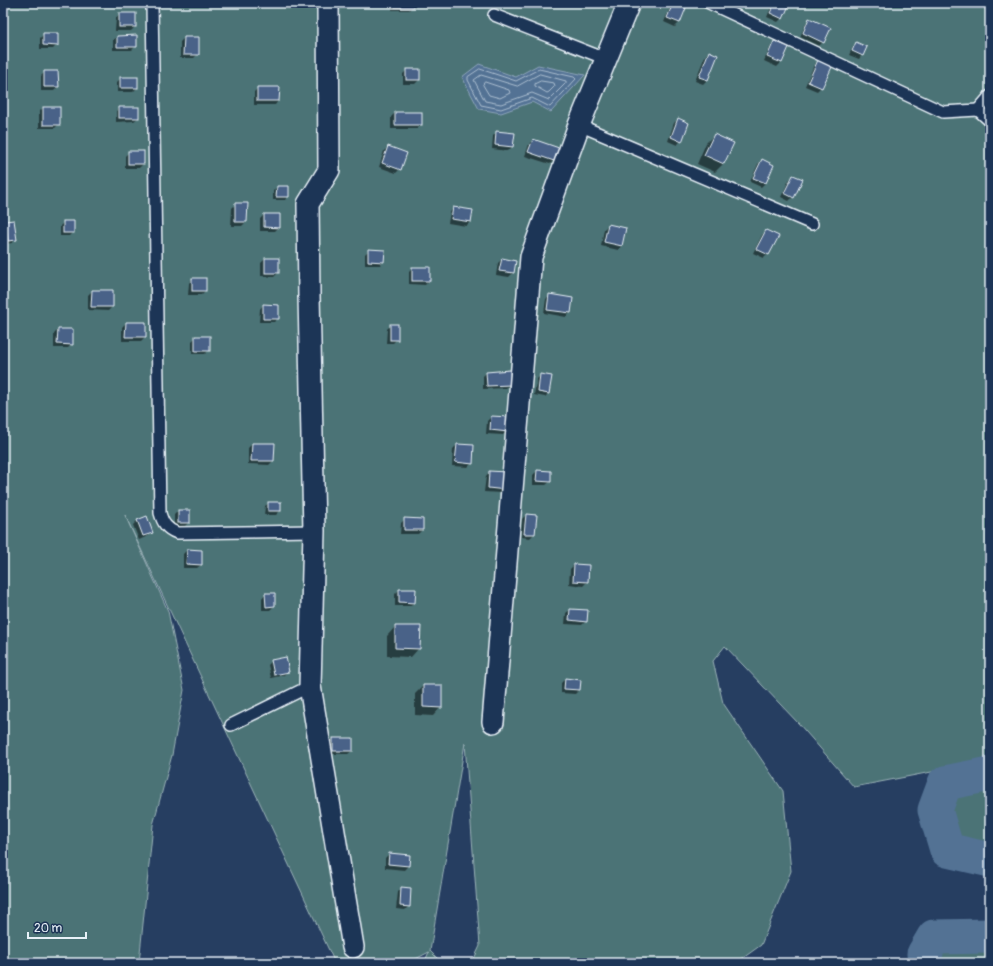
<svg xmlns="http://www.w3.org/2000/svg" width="993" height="966" viewBox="0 0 993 966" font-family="Pangolin,sans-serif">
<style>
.green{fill:#4c7376;stroke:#9ab2b7}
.water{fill:#527294;stroke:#8ea5bc}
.shadow{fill:#0007}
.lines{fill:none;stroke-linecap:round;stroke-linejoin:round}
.shore{stroke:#acbed0;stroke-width:1}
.river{stroke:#527294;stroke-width:35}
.building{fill:#4a6288;stroke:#e8f1f8}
.service-casing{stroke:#e8f1f8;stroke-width:14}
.minor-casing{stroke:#e8f1f8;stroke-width:24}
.service{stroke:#1d3557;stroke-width:11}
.minor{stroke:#1d3557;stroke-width:21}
</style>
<rect width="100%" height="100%" fill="#263e61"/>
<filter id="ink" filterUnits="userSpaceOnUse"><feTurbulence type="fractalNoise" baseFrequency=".025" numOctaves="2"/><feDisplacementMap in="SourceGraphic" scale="8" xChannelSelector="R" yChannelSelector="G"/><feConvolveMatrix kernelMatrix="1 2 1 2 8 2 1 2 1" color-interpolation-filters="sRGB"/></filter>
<g filter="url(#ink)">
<g class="green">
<path d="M3 3H990V753L978 763 854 787 799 724 725 646 713 661 723 703 783 791 791 871 761 945 736 963H472L480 946 465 743 430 951 442 963H424L429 952 408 963H335L125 515 168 611 184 690 172 755 153 825 139 963H3Z"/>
<path d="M990 774V860L947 850 935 810 945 783Z"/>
<path d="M990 936V963H926L924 954 934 937Z"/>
</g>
<path class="water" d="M479 64 516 77 538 65 585 75 551 112 532 102 501 113 479 109 462 77Z"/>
<g class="shadow">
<path d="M122 3H141V4L137 8H122Z"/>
<path d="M392 3H413V6L409 10H392Z"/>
<path d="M773 3H787L782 18 778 22 767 17Z"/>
<path d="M674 4 685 8 679 23 675 27 664 22 670 8Z"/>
<path d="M119 14 135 27 131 31H115L116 18Z"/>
<path d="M810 19 823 42 819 46 800 37 806 23Z"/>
<path d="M44 34 57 45 53 49H40V38Z"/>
<path d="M117 37 136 46 132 50H113V40Z"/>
<path d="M184 38 198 54 194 58H180V42Z"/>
<path d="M774 42 788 48 781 63 777 67 764 61 771 46Z"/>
<path d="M857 43 862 55 859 59 849 55 853 47Z"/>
<path d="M709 52 707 80 703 84 695 81 705 56Z"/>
<path d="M818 61 821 87 817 91 805 86 814 65Z"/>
<path d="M407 70 419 80 415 84H403V74Z"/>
<path d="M45 72 58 87 54 91H41V76Z"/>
<path d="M121 78 137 88 133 92H117V82Z"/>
<path d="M258 88 278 101 275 105H254V92Z"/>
<path d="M43 108H59V124L55 128H39V112Z"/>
<path d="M120 108 138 118 134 121 116 122V111Z"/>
<path d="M395 113H421V125L417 129H391V117Z"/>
<path d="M678 119 681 141 677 145 668 141 674 123Z"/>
<path d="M497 132 512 147 508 151 492 149 493 136Z"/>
<path d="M714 135 732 144 723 164 715 172 697 164 706 143Z"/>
<path d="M533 140 554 160 550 164 525 156 529 144Z"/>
<path d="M388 147 400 169 396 173 379 167 384 151Z"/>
<path d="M129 152 143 164 139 168H125V156Z"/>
<path d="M762 160 773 165 765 183 761 187 750 182 758 164Z"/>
<path d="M793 176V197L789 201 781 197 789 180Z"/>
<path d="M277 187 288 196 285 200H273V191Z"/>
<path d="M236 204 246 222 242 226H231L232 208Z"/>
<path d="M454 208 472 211 470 222 466 226 448 223 450 212Z"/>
<path d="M264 215 279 227 275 231H260V219Z"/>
<path d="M6 222 16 239 12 243 4 244 3 225Z"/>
<path d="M64 222 73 232 69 236H60V226Z"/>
<path d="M608 225 622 246 618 250 601 246 604 229Z"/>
<path d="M766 231 768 254 764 258 753 253 762 235Z"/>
<path d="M369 250 383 261 380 265H365V254Z"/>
<path d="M265 259 278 273 274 277 261 276V263Z"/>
<path d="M502 259 513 273 509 277 496 275 498 263Z"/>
<path d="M413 268 429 281 425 285 409 284V272Z"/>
<path d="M192 279H205V291L201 295H188L189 283Z"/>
<path d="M92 291 112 307 108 311 88 310V295Z"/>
<path d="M550 296 572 299 570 313 566 317 544 313 546 299Z"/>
<path d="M263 305 278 318 274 322H259L260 309Z"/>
<path d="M126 323 145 337 141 341H122V327Z"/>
<path d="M391 325 397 339 393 343H386L387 329Z"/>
<path d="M58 330 72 344 68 348H54V334Z"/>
<path d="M196 337 209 350 205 354H192V341Z"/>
<path d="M486 373 510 384 506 388 483 389V376Z"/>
<path d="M541 375 549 393 545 397 534 395 537 379Z"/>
<path d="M491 417 507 431 503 435 486 434 487 421Z"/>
<path d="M252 444 273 461 269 465 248 464V448Z"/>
<path d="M457 445 473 446 472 463 468 467 452 466 453 449Z"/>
<path d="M537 471 550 482 546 485H533V475Z"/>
<path d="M489 472 505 489 501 493 484 492 486 476Z"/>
<path d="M269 503H280V511L276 515H264L265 506Z"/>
<path d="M178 511 189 522 185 526 174 527V515Z"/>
<path d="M526 515 536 516 534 534 530 538 521 537 522 519Z"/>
<path d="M146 517 152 532 148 536 139 540 133 525 137 521Z"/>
<path d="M405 519 422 520V530L418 534H400L401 523Z"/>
<path d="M187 550 201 565 197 568H183V554Z"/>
<path d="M574 565 587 582 583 586 569 584 570 569Z"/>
<path d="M399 590 414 602 411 606H395V594Z"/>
<path d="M265 594 274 606 270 610H262V598Z"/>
<path d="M570 610 586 621 582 625 565 624 566 613Z"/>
<path d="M395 627 419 648 411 657 387 656V636Z"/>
<path d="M272 661 288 671 284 675 271 678 268 665Z"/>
<path d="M565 679 580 680 579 690 575 694 561 693V683Z"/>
<path d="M423 686 441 707 433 716 415 715V694Z"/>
<path d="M333 739 352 751 348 754H329V743Z"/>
<path d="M389 854 408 866 404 870 385 868V858Z"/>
<path d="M402 888 409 906 405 910 396 909 398 892Z"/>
</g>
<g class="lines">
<g class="shore">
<path d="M480 69 516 81 539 69 574 77 576 79 550 107 532 98 501 109 481 105 468 80V77Z"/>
<path d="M540 74 566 81V83L549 100 532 93 501 104 485 101 474 80 481 75 517 86Z"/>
<path d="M541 81 554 83 555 86 549 92 547 93 535 86V84Z"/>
<path d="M485 82 509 90 510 93 500 98 489 95 483 85Z"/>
</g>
<g class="river">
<path d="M990 774 945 783 935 810 947 850 990 860"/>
<path d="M926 963 924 954 934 937 990 936"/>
</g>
</g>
<g class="building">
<rect x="395" y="3" width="19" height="4"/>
<path d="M673 3 686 8 680 23 667 18Z"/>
<path d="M775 3H790L783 19 770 13Z"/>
<rect x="119" y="13" width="17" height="14"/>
<path d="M809 18 831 28 824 43 803 33Z"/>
<path d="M43 33H58V46L43 45Z"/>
<path d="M137 35V47H117V36Z"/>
<path d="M184 37H199V55H183Z"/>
<path d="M774 41 789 47 782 63 767 57Z"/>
<path d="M856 42 867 47 863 56 852 51Z"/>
<path d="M709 51 718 55 708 80 699 77Z"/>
<path d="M818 60 832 67 822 88 808 82Z"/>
<rect x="406" y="69" width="14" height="11"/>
<path d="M44 71H58L59 87H44Z"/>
<rect x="120" y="77" width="18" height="11"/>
<path d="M257 87H280L279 101H257Z"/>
<rect x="43" y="107" width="17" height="18"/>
<rect x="119" y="107" width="20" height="11"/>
<rect x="395" y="112" width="27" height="13"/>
<path d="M678 118 689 123 682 142 671 137Z"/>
<path d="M496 131 515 133 513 147 495 145Z"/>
<path d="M714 134 734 143 724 164 704 155Z"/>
<path d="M533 139 559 148 554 161 528 152Z"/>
<path d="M388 146 407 153 401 170 382 163Z"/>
<rect x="128" y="151" width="16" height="13"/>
<path d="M762 159 774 165 766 183 753 178Z"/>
<path d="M793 175 803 179 794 198 784 193Z"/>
<path d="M277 186H289V197H276Z"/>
<path d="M235 203H248L247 222H235Z"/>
<path d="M453 207 473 210 471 222 451 219Z"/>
<path d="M264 214H280V228L264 227Z"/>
<path d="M14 220 17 240 8 241 5 221Z"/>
<rect x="63" y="221" width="11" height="12"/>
<path d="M608 224 626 228 622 246 604 242Z"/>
<path d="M766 230 779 236 769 255 756 249Z"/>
<path d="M368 249 385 250 384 262 368 261Z"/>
<rect x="265" y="258" width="14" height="15"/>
<path d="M502 258 516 261 514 273 499 271Z"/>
<rect x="412" y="267" width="18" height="14"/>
<rect x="192" y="278" width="14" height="13"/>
<path d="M92 290H113V307H91Z"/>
<path d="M549 294 573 298 571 313 547 310Z"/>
<path d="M263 304 279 305V319H263Z"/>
<path d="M126 322H146V337H125Z"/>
<rect x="390" y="324" width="8" height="16"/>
<path d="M58 329H73V345L57 344Z"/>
<rect x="195" y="336" width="15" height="15"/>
<path d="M510 370 511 385 487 386 486 372Z"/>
<path d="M540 374 552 376 549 394 538 392Z"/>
<path d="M491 416 509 417 508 432 490 430Z"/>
<path d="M252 443H275L274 461H251Z"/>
<path d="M457 444 474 445 473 464 455 462Z"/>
<path d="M537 470 551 471V482L536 481Z"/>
<path d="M489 471 507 472 506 490 488 488Z"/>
<rect x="268" y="502" width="13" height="9"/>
<rect x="178" y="510" width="12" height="13"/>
<path d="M526 514 537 515 535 534H524Z"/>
<path d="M147 516 153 533 143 536 137 520Z"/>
<path d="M404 518 423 519V530H404Z"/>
<path d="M187 549 202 550V565L186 564Z"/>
<path d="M574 564 589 565 588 582 573 581Z"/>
<path d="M399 589H416L415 603 399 602Z"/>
<path d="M265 593H275V606L266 607Z"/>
<path d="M570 609 588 610 587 622 569 620Z"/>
<path d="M395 626H421L420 649 395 648Z"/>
<path d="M286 657 289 672 274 675 271 660Z"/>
<path d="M565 678 581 680 580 690 564 689Z"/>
<path d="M423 685H442V708L423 707Z"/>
<rect x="333" y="738" width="20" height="13"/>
<path d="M389 853 410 855 409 866 388 864Z"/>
<path d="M401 887 411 888 410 907 400 906Z"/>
</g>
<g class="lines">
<g class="service-casing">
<g id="service">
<path d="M152 3 160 513C163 524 167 529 177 533L314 531"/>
<path d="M709 3 943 112 978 110"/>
<path d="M494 15 606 59"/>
<path d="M990 96 978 110 990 121"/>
<path d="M579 125 812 224"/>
<path d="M231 725 310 686"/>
</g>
</g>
<g class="minor-casing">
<g id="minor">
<path d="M328 3 329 170 308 204 309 295 314 531 310 686 353 947"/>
<path d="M493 722 531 257 579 125 629 3"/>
</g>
</g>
<use href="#service" class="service"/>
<use href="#minor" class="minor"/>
</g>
</g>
<rect width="993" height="966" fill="none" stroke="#1d3557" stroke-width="16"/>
<rect x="8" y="8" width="977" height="950" fill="none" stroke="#e8f1f8" stroke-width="1.5" filter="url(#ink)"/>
<path d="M28 932v6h58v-6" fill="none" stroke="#e8f1f8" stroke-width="2"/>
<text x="34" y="932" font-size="12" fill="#e8f1f8" stroke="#1d3557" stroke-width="3" paint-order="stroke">20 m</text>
</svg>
